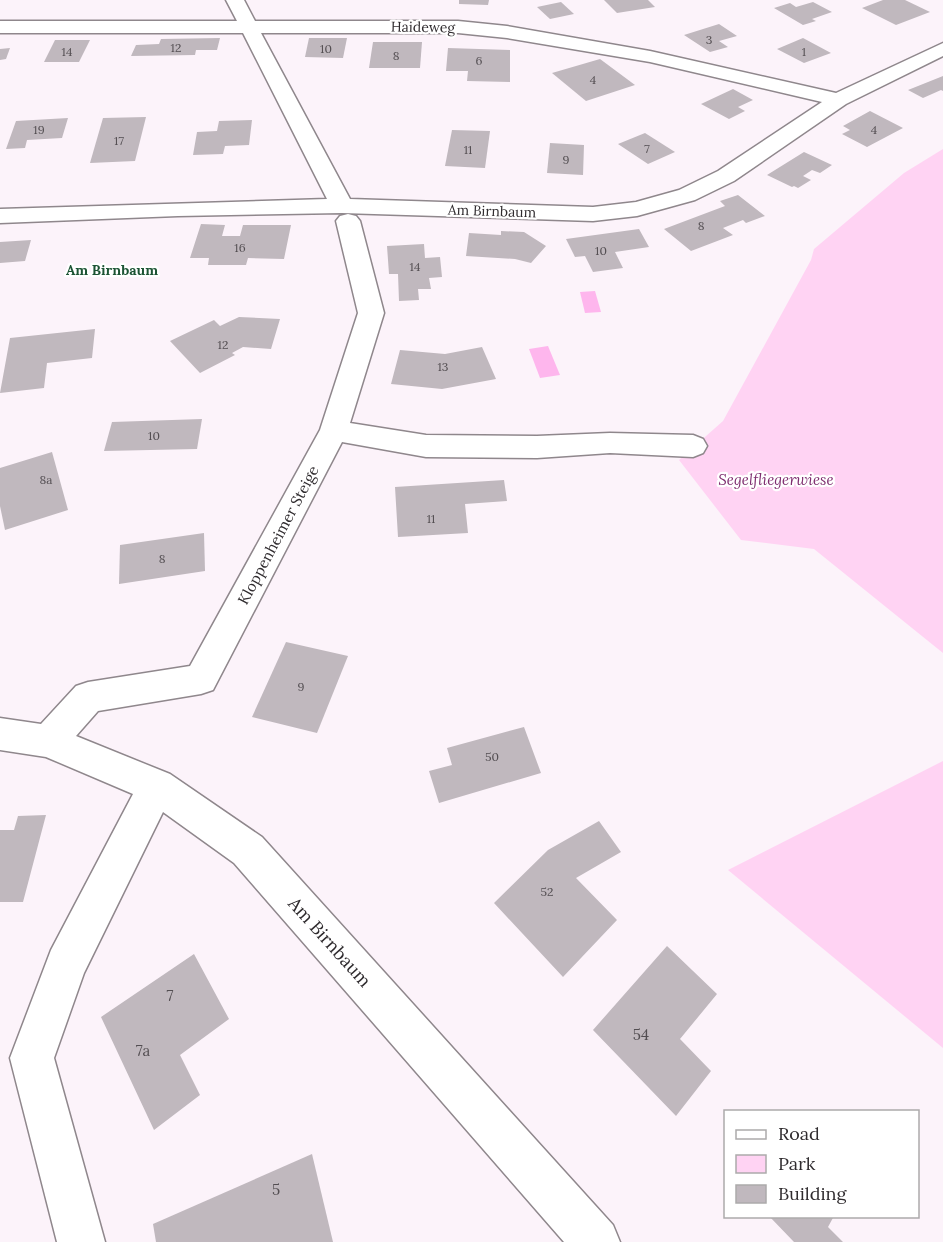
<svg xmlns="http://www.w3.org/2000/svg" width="943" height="1242" viewBox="0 0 943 1242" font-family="Lora,serif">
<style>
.green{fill:#ffd3f3}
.water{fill:#feb6ed}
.building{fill:#c0b8be}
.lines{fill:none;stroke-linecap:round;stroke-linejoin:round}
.minor-casing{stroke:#8f878c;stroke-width:3}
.minor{fill:#fff;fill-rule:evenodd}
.labels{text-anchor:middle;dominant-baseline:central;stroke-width:4.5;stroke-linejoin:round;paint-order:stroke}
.number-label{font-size:12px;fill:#534e52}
.far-street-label{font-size:14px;fill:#2f2b2e;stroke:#fff}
.far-neighbourhood-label{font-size:14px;font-weight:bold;fill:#1c5434;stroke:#fff}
.park-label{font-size:15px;font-style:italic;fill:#7e2d6f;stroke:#fff}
.street-label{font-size:15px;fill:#2f2b2e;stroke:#fff}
.near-number-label{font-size:15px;fill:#534e52}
.near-street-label{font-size:18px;fill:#2f2b2e;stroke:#fff}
</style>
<rect width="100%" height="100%" fill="#fcf3fa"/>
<g class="green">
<path d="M943 149V653L814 549 741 540 679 460 723 421 811 260 814 249 904 173Z"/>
<path d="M943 761V1048L728 870Z"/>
</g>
<g class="water">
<path d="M595 291 601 312 585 313 580 292Z"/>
<path d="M548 346 560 375 540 378 529 349Z"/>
</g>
<g class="building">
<path d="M459 0H489L488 5 459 4Z"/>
<path d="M604 0H648L655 7 617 13Z"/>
<path d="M883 0H905L930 12 896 25 862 8Z"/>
<path d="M561 2 574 14 550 19 537 7Z"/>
<path d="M813 2 832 12 812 19 816 21 803 25 774 8 790 3 796 7Z"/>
<path d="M719 24 737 36 719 41 728 47 710 52 684 35Z"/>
<path d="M220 38 217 50H196L195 55 131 56 136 45 159 44 161 39Z"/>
<path d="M309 38H347L343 58 305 57Z"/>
<path d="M803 38 831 53 804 63 777 49Z"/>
<path d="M55 40H90L79 62H44Z"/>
<path d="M373 42H422L420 68H369Z"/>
<path d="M10 48 6 59 0 60V49Z"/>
<path d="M448 48 510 50V82L467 81 468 71H446Z"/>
<path d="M600 59 635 85 586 101 552 73Z"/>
<path d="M943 76V91L941 90 923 98 908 90Z"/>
<path d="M733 89 753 100 738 107 745 111 729 119 701 104Z"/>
<path d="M870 111 903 128 867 147 842 134 850 130 843 126Z"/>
<path d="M146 117 135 161 90 163 103 118Z"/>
<path d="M68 118 62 138 27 140 25 148 6 149 16 121Z"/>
<path d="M252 120 249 145 225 146 223 154 193 155 197 132 217 131 219 121Z"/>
<path d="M452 130 490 131 485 168 445 166Z"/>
<path d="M645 133 675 152 648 164 618 144Z"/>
<path d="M550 143 584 145 583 175 547 173Z"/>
<path d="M804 152 832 165 820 173 812 170 803 176 811 180 798 188 794 186 792 187 767 175Z"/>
<path d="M738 195 765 216 746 223 743 220 723 228 733 235 691 251 664 229 725 206 720 201Z"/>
<path d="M201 224 225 225 222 236H240L243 225H291L284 259 248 258 246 265H208L209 258H190Z"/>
<path d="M639 229 649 247 615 252 623 268 593 272 585 256 575 257 566 239Z"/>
<path d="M501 231 524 232 546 246 531 263 515 259 466 256 469 233 501 235Z"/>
<path d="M31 240 25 261 0 263V242Z"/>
<path d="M424 244 425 258 440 257 442 277 429 278 431 289H418L419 300 399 301 398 274H389L387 246Z"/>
<path d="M239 317 280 319 271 349 243 347 232 353 235 355 200 373 170 341 214 320 220 326Z"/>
<path d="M95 329 92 358 47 363 44 388 0 393 10 338Z"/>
<path d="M482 347 496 379 442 389 391 384 400 350 445 354Z"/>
<path d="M202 419 197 449 104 451 112 422Z"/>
<path d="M52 452 68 510 5 530 0 506V468Z"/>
<path d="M504 480 507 501 465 504 468 533 398 537 395 487Z"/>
<path d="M204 533 205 571 119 584 120 545Z"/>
<path d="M286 642 348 656 317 733 252 717Z"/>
<path d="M524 727 541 773 439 803 429 771 452 765 447 748Z"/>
<path d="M46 815 23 902H0V830H14L18 816Z"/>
<path d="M599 821 621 852 576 878 617 920 563 977 494 903 548 850Z"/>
<path d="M667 946 717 994 680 1039 711 1071 676 1116 593 1030Z"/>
<path d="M194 954 229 1019 180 1055 200 1095 154 1130 101 1017Z"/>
<path d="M312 1154 333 1242H156L153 1224Z"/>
<path d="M769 1216H834L828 1227 843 1242H794Z"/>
</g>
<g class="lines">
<g class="minor-casing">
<g id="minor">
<path d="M226 0H244L255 21H458L507 26 650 51 836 93 943 43V56L846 104 734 181 695 200 637 216 593 221 342 213 178 216 0 223V209L327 199 243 33H0V21H237ZM261 33H458L507 38 650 62 822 102 718 171 679 190 636 202 593 207 350 199Z"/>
<path d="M348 214 356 216 360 221 384 313 350 423 426 435 537 436 610 433 693 435 703 439 707 446 703 453 693 457 610 453 537 458 426 457 342 442 213 690 201 694 98 711 76 736 170 774 262 837 613 1225 620 1242H564L234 863 163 812 84 973 54 1058 105 1242H57L10 1058 51 950 133 794 46 757 0 750V718L41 724 76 686 88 682 190 666 320 430 358 313 336 221 340 216Z"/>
</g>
</g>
<use href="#minor" class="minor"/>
</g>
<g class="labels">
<g class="number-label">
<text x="709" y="39">3</text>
<text x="176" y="47">12</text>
<text x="326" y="48">10</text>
<text x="67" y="51">14</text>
<text x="804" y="51">1</text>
<text x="396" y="55">8</text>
<text x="479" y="60">6</text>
<text x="593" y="79">4</text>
<text x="39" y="129">19</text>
<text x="874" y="129">4</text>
<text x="119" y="140">17</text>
<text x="647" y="148">7</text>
<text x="468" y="149">11</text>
<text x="566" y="159">9</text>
<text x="701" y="225">8</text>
<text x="240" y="247">16</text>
<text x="601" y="250">10</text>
<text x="415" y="266">14</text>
<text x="223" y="344">12</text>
<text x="443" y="366">13</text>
<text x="154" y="435">10</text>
<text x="46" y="479">8a</text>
<text x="431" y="518">11</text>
<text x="162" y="558">8</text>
<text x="301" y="686">9</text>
<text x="492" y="756">50</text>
<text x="547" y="891">52</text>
</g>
<g class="far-street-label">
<text transform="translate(423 27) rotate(1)">Haideweg</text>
<text transform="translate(492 211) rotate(2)">Am Birnbaum</text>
</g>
<g class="far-neighbourhood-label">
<text x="112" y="270">Am Birnbaum</text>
</g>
<g class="park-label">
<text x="776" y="479">Segelfliegerwiese</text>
</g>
<g class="street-label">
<text transform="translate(278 535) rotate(-62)">Kloppenheimer Steige</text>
</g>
<g class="near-number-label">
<text x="170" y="995">7</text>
<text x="641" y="1034">54</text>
<text x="143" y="1050">7a</text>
<text x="276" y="1189">5</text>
</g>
<g class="near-street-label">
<text transform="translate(330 942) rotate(48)">Am Birnbaum</text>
</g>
</g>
<rect x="724" y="1110" width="195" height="108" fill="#ffffff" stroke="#acaaab" stroke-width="1.5"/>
<rect x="736" y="1130" width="30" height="9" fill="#ffffff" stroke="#acaaab" stroke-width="1.5"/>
<text x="778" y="1140" font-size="18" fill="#2f2b2e">Road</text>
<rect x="736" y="1155" width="30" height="18" fill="#ffd3f3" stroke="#acaaab" stroke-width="1.5"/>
<text x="778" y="1170" font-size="18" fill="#2f2b2e">Park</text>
<rect x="736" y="1185" width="30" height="18" fill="#c0b8be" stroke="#acaaab" stroke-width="1.5"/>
<text x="778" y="1200" font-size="18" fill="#2f2b2e">Building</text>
</svg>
